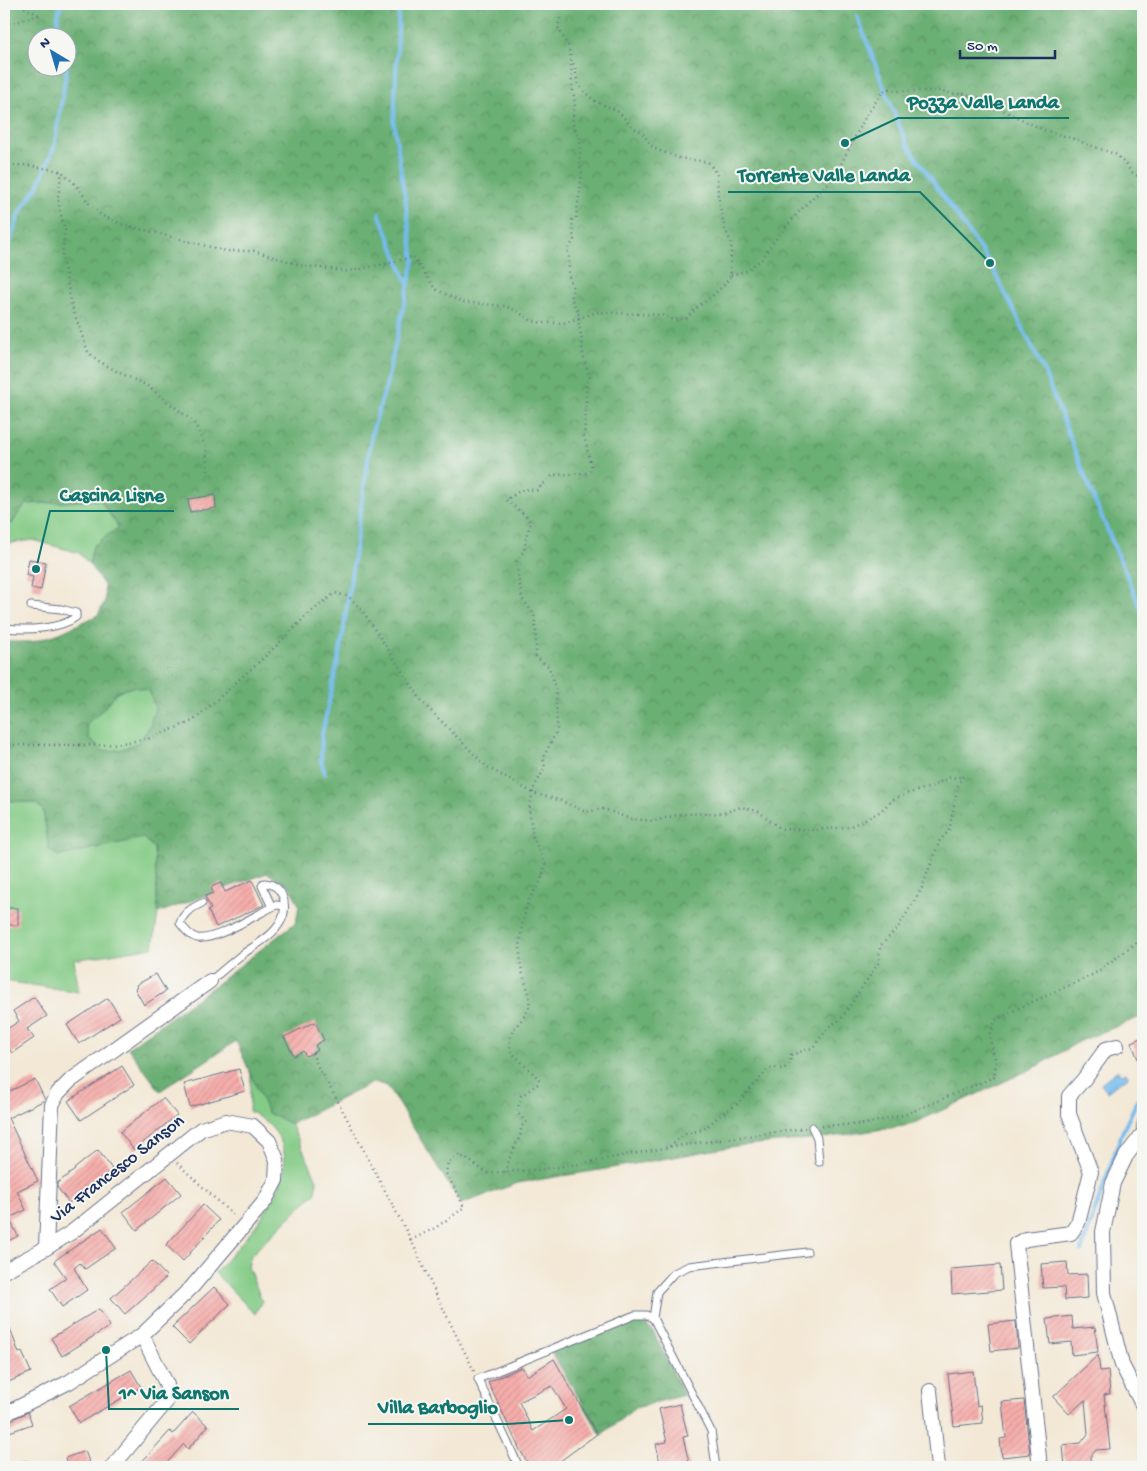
<svg xmlns="http://www.w3.org/2000/svg" width="1147" height="1471" viewBox="0 0 1147 1471" font-family="'Gochi Hand',sans-serif">
<style>
.green{fill:#84cb86;stroke:#507d72}
.forest{fill:url(#forest-crowns);stroke:#436f68;fill-rule:evenodd}
.water{fill:url(#water-ripples);stroke:#4876a6}
.lines{fill:none;stroke-linecap:round;stroke-linejoin:round}
.stream{stroke:#76bced;stroke-width:4}
.building{fill:url(#building-hatch);fill-rule:evenodd}
.service-casing{stroke:#677088;stroke-width:9}
.minor-casing{stroke:#677088;stroke-width:16}
.path{stroke:#677088;stroke-width:2.5;stroke-dasharray:1 4;stroke-linecap:butt}
.service{stroke:#fff;stroke-width:7}
.minor{stroke:#fff;stroke-width:14}
.labels{text-anchor:middle;dominant-baseline:central;stroke-width:4;stroke-linejoin:round;paint-order:stroke}
.street-label{font-size:19px;fill:#1b2f5e;stroke:#f6f6f2}
.leader{fill:none;stroke:#0f766e;stroke-width:2}
.callout-dot{fill:#0f766e;stroke:#f6f6f2;stroke-width:2}
.callout-label{font-size:20px;text-anchor:middle;font-weight:bold;fill:#0f766e;stroke:#f6f6f2;stroke-width:4;stroke-linejoin:round;paint-order:stroke}
</style>
<defs>
<pattern id="forest-crowns" width="20" height="18" patternUnits="userSpaceOnUse" patternTransform="scale(1.25)"><rect width="20" height="18" fill="#6baf73"/><path d="M2 6a3 3 0 1 1 6 0M12 15a3 3 0 1 1 6 0" fill="none" stroke="#578f62"/></pattern>
<pattern id="water-ripples" width="26" height="14" patternUnits="userSpaceOnUse" patternTransform="scale(1.25)"><rect width="26" height="14" fill="#76bced"/><path d="M2 4q2-2 4 0t4 0M15 11q2-2 4 0t4 0" fill="none" stroke="#6099c3"/></pattern>
<pattern id="building-hatch" width="6" height="6" patternUnits="userSpaceOnUse" patternTransform="scale(1.25)"><rect width="6" height="6" fill="#f6aeab"/><path d="M-1 1l2-2M0 6l6-6M5 7l2-2" fill="none" stroke="#d29696"/></pattern>
</defs>
<rect width="100%" height="100%" fill="#f6f6f2"/>
<filter id="ink" filterUnits="userSpaceOnUse"><feTurbulence type="fractalNoise" baseFrequency=".02" numOctaves="2"/><feDisplacementMap in="SourceGraphic" scale="10" xChannelSelector="R" yChannelSelector="G"/><feConvolveMatrix kernelMatrix="1 2 1 2 8 2 1 2 1" color-interpolation-filters="sRGB"/></filter>
<filter id="wash" filterUnits="userSpaceOnUse"><feTurbulence type="fractalNoise" baseFrequency=".0096" numOctaves="4" result="noise"/><feDisplacementMap in="SourceGraphic" scale="20" xChannelSelector="R" yChannelSelector="G"/><feGaussianBlur stdDeviation="1.12" result="paint"/><feColorMatrix in="noise" values="0 0 0 0 0 0 0 0 0 0 0 0 0 0 0 0 0 1.4 0 .05"/><feComposite in="paint" operator="in"/></filter>
<g filter="url(#wash)">
<rect width="100%" height="100%" fill="#f3e8d5"/>
<g class="green">
<path d="M100 500 119 528 93 546 89 564 79 553 33 540 4 544 6 572 4 576V517L12 524 20 511 27 504Z"/>
<path d="M133 687 149 690 155 708 149 728 139 742 120 750 103 751 89 738 86 724C98 714 108 705 116 692Z"/>
<path d="M4 800 35 803 44 810 49 850 59 856 143 838 154 848 158 913 153 947 74 960 79 992 4 981Z"/>
<path d="M251 1072 268 1113 291 1124 317 1180 316 1192 251 1255 248 1267 262 1301 255 1314 215 1273C243 1240 308 1179 276 1133 269 1123 259 1117 249 1111Z"/>
<path d="M1143 1101V1124L1134 1125Z"/>
</g>
<g class="forest">
<path d="M4 4H1143V1016L1080 1041 1038 1066 910 1125 830 1137 736 1146 606 1169 518 1183 461 1204 387 1086 374 1082 291 1124 268 1113 236 1041 160 1091 128 1048 214 986 296 922 299 905 289 885 267 873 158 913 154 848 143 838 59 856 49 850 43 810 35 803 4 800V642H32L60 633 98 615 105 601 104 585 89 564 93 546 119 527 100 500 27 504 20 511 11 525 4 517ZM38 38H68V68H38ZM133 687 149 690 155 708 149 728 139 742 120 750 103 751 89 738 86 724C98 714 108 705 116 692Z"/>
<path d="M630 1320 641 1322 653 1331 684 1395 635 1408 601 1435 551 1351Z"/>
</g>
<path class="water" d="M1118 1070 1120 1074 1126 1073 1128 1075V1077L1125 1080H1122L1107 1092 1101 1083Z"/>
<g class="lines">
<g class="stream">
<path d="M62 4C54 19 58 23 66 38"/>
<path d="M857 16 890 103 908 146 990 263 1043 369 1090 489 1143 614"/>
<path d="M68 49 69 56 68 63"/>
<path d="M379 214C390 237 397 261 408 284"/>
<path d="M4 258 20 212 38 186 54 147 67 68"/>
<path d="M325 774 321 760 322 734 341 647 372 432 386 386 414 260 394 123 399 4"/>
<path d="M1081 1251 1122 1133 1143 1088"/>
</g>
</g>
<g id="blocks">
<g class="building">
<path d="M215 495 216 508 190 512 188 499Z"/>
<path d="M29 559 46 562 41 590 31 588 33 577 26 575Z"/>
<path d="M252 880 264 905 216 927 208 910 211 909 205 896 213 893 211 887 221 883 225 892Z"/>
<rect x="4" y="908" width="14" height="17"/>
<path d="M156 974 166 991 144 1005 135 989 137 987 136 985Z"/>
<path d="M34 997 47 1016 27 1029 34 1038 12 1053 4 1041V1031L19 1021 13 1011Z"/>
<path d="M108 998 120 1017 79 1044 67 1025Z"/>
<path d="M315 1022 324 1040 315 1045 318 1050 306 1056 303 1051 294 1056 284 1037Z"/>
<path d="M1143 1037V1071L1131 1042Z"/>
<path d="M122 1066 134 1085 81 1120 68 1101Z"/>
<path d="M239 1069 245 1091 190 1107 184 1084Z"/>
<path d="M35 1079 45 1100 8 1118 38 1181 17 1191 26 1210 9 1218 18 1236 4 1243V1194L8 1193 4 1184V1094Z"/>
<path d="M163 1098 177 1115 134 1150 120 1132Z"/>
<path d="M98 1150 112 1169 69 1203 57 1187V1183L75 1170 74 1169Z"/>
<path d="M167 1177 181 1194 137 1230 123 1212Z"/>
<path d="M203 1205 219 1220 183 1261 166 1245Z"/>
<path d="M102 1228 116 1248 85 1269 80 1263 74 1268 87 1290 62 1307 50 1289 66 1278 54 1261Z"/>
<path d="M152 1261 167 1277 125 1314 111 1298Z"/>
<path d="M1067 1262 1068 1275 1087 1274 1088 1298 1065 1300 1064 1287 1043 1288 1041 1264Z"/>
<path d="M1000 1265 1002 1290 952 1294 951 1269Z"/>
<path d="M214 1287 230 1304 189 1344 172 1327Z"/>
<path d="M99 1309 110 1326 62 1356 51 1338Z"/>
<path d="M4 1315H5L19 1353 22 1352 31 1372 4 1384Z"/>
<path d="M1072 1316 1073 1329 1095 1327 1098 1352 1072 1355 1071 1342 1050 1344 1047 1319Z"/>
<path d="M1016 1321 1018 1348 991 1351 988 1324Z"/>
<path d="M1098 1355 1100 1371 1108 1370 1110 1394 1104 1395 1110 1449 1096 1450 1090 1457 1091 1467H1065L1063 1445 1081 1443 1088 1434 1085 1400 1069 1414 1053 1397Z"/>
<path d="M554 1359 597 1434 552 1467H530L520 1450 488 1382 522 1367 527 1376ZM552 1386 566 1409 533 1431 519 1402Z"/>
<path d="M131 1370 141 1387 79 1423 69 1406Z"/>
<path d="M973 1371 977 1406 981 1405 983 1423 954 1426 948 1374Z"/>
<path d="M1024 1400 1030 1454 1002 1457 1000 1439 1006 1438 1002 1402Z"/>
<path d="M680 1404 688 1436 683 1437 690 1467H661L656 1444 667 1442 659 1409Z"/>
<path d="M28 1412 32 1424 4 1434V1423Z"/>
<path d="M193 1412 208 1426 188 1449 184 1444 163 1467H137L170 1431 173 1434Z"/>
<path d="M85 1451 91 1467H68L65 1458Z"/>
</g>
</g>
</g>
<g filter="url(#ink)">
<use href="#blocks" fill-opacity="0" stroke="#677088" stroke-width="1"/>
<g class="lines">
<g class="service-casing">
<g id="service">
<path d="M4 628C25 630 59 630 76 617V613L61 609 31 606"/>
<path d="M202 903C192 908 184 912 180 923 184 929 189 936 197 938 215 941 256 915 272 907L276 905 284 906"/>
<path d="M210 981C220 973 230 964 240 956 253 946 273 937 281 921 285 914 286 903 282 895 279 888 272 883 264 883L262 886 272 907"/>
<path d="M812 1127 817 1138 819 1162"/>
<path d="M6 1467 26 1465 37 1467"/>
<path d="M519 1467 478 1379 635 1315H646L653 1318"/>
<path d="M716 1467 711 1431 653 1318 657 1292 674 1273 689 1266 807 1252"/>
</g>
</g>
<g class="minor-casing">
<g id="minor">
<path d="M1141 1136 1126 1156 1113 1183 1103 1232 1104 1293 1122 1365 1143 1406"/>
<path d="M46 1248 52 1105 58 1093 70 1081 210 981"/>
<path d="M4 1271 46 1248 72 1232 201 1129 226 1121 253 1126 269 1141 277 1160 276 1180 265 1201 192 1287 142 1335 69 1382 13 1410 4 1414"/>
<path d="M930 1391 938 1467"/>
<path d="M112 1467 166 1402 167 1385 142 1335"/>
<path d="M1040 1467 1016 1244 1026 1239 1071 1233 1078 1223 1091 1172 1069 1114V1096L1084 1079 1106 1049 1117 1046"/>
</g>
</g>
<g class="path">
<path d="M4 24 20 21 38 15 19 4"/>
<path d="M4 166 26 165 61 171 76 185 90 205 101 215 121 224 226 251H254L304 266 346 271 356 270 398 261 413 256 435 289 462 302 504 306 515 310 532 321 544 323H564L597 312 662 315 674 320 687 318 696 308 711 297 725 284 731 275 730 264 732 244 725 230 718 195 717 174 708 162 679 158 653 148 642 132 632 127 619 112 593 100 578 85 575 68 572 60"/>
<path d="M59 171 61 176 58 198 60 211 65 230 62 256 72 307 88 352 97 360 118 372 146 385 194 422 206 447 208 471"/>
<path d="M731 275 746 271 762 259 774 241 803 207 829 182 840 166 866 116 883 91 889 89 897 91H938L954 94H964L988 100 990 104 1044 130 1071 138 1117 155 1133 173 1143 180"/>
<path d="M4 745H103L122 743 148 739 193 721 271 651 308 614 335 593 348 596 362 610 424 704 487 767 533 793 559 800 586 812 604 809 631 819 655 821 680 814 723 813 741 807 758 811 781 829 814 830 849 827 878 813 894 799 909 793 931 787 950 777 957 778 963 776 958 785 949 831 940 840 921 890 897 929 880 946 879 962 841 1019 830 1026 812 1048 791 1055 790 1062 784 1069 773 1068 768 1069 736 1105 722 1114 704 1129 686 1134 669 1147"/>
<path d="M312 1053 319 1069 335 1096 411 1240"/>
<path d="M822 1126 866 1124 907 1114 994 1077 996 1063 990 1038V1033L996 1020 1021 1007 1094 974 1143 938"/>
<path d="M177 1163 235 1217"/>
<path d="M505 1172 511 1154 521 1134V1127L526 1122 517 1112 521 1096 538 1084 539 1079 510 1051C510 1046 509 1040 511 1035 514 1025 526 1019 529 1006 532 995 522 977 521 965 518 946 522 918 529 900 532 893 538 887 541 880 543 875 543 870 546 865L533 837 529 809 534 788 545 767 543 758 557 730 556 691 549 667 536 657V632L534 614 522 599 516 562 524 551 527 533 531 523 526 516 506 500 523 489 537 490 553 475 586 473 590 470 591 465 584 436 586 406V384L590 377 583 356 581 335 578 319 579 312 573 303 571 297 573 287C565 275 572 263 567 249L574 241 572 220 576 218 582 175 580 166V138L572 123 575 104 572 83 571 58 568 46 558 27 563 4"/>
<path d="M474 1371 433 1288 411 1240 435 1228 464 1208 460 1198 446 1173 448 1162 459 1155 470 1161 487 1173 537 1170 579 1164 669 1147 805 1128"/>
</g>
<use href="#service" class="service"/>
<use href="#minor" class="minor"/>
</g>
</g>
<g class="labels">
<g class="street-label">
<text transform="translate(118 1170) rotate(-38)">Via Francesco Sanson</text>
</g>
</g>
<path class="leader" d="M845 143L898 118H1069M990 263L920 192H728M36 569L50 511H174M106 1350L109 1409H239M569 1420L508 1424H368"/>
<g class="callout-dot">
<circle cx="845" cy="143" r="5"/>
<circle cx="990" cy="263" r="5"/>
<circle cx="36" cy="569" r="5"/>
<circle cx="106" cy="1350" r="5"/>
<circle cx="569" cy="1420" r="5"/>
</g>
<g class="callout-label">
<text x="983" y="108">Pozza Valle Landa</text>
<text x="824" y="181">Torrente Valle Landa</text>
<text x="112" y="501">Cascina Lisne</text>
<text x="174" y="1399">1^ Via Sanson</text>
<text x="438" y="1413">Villa Barboglio</text>
</g>
<rect width="1147" height="1471" fill="none" stroke="#f6f6f2" stroke-width="20"/>
<g transform="translate(52 52) rotate(322)"><circle r="24" fill="#f6f6f2" stroke="#9ea6b7"/>
<path d="M0-4L9 19L0 12L-9 19Z" fill="#1f6fb2"/>
<text y="-8" font-size="14" font-weight="bold" text-anchor="middle" fill="#1b2f5e">N</text>
</g>
<path d="M960 50v8h95v-8" fill="none" stroke="#1b2f5e" stroke-width="2.5"/>
<text x="967" y="50" font-size="15" fill="#1b2f5e" stroke="#f6f6f2" stroke-width="4" paint-order="stroke">50 m</text>
</svg>
